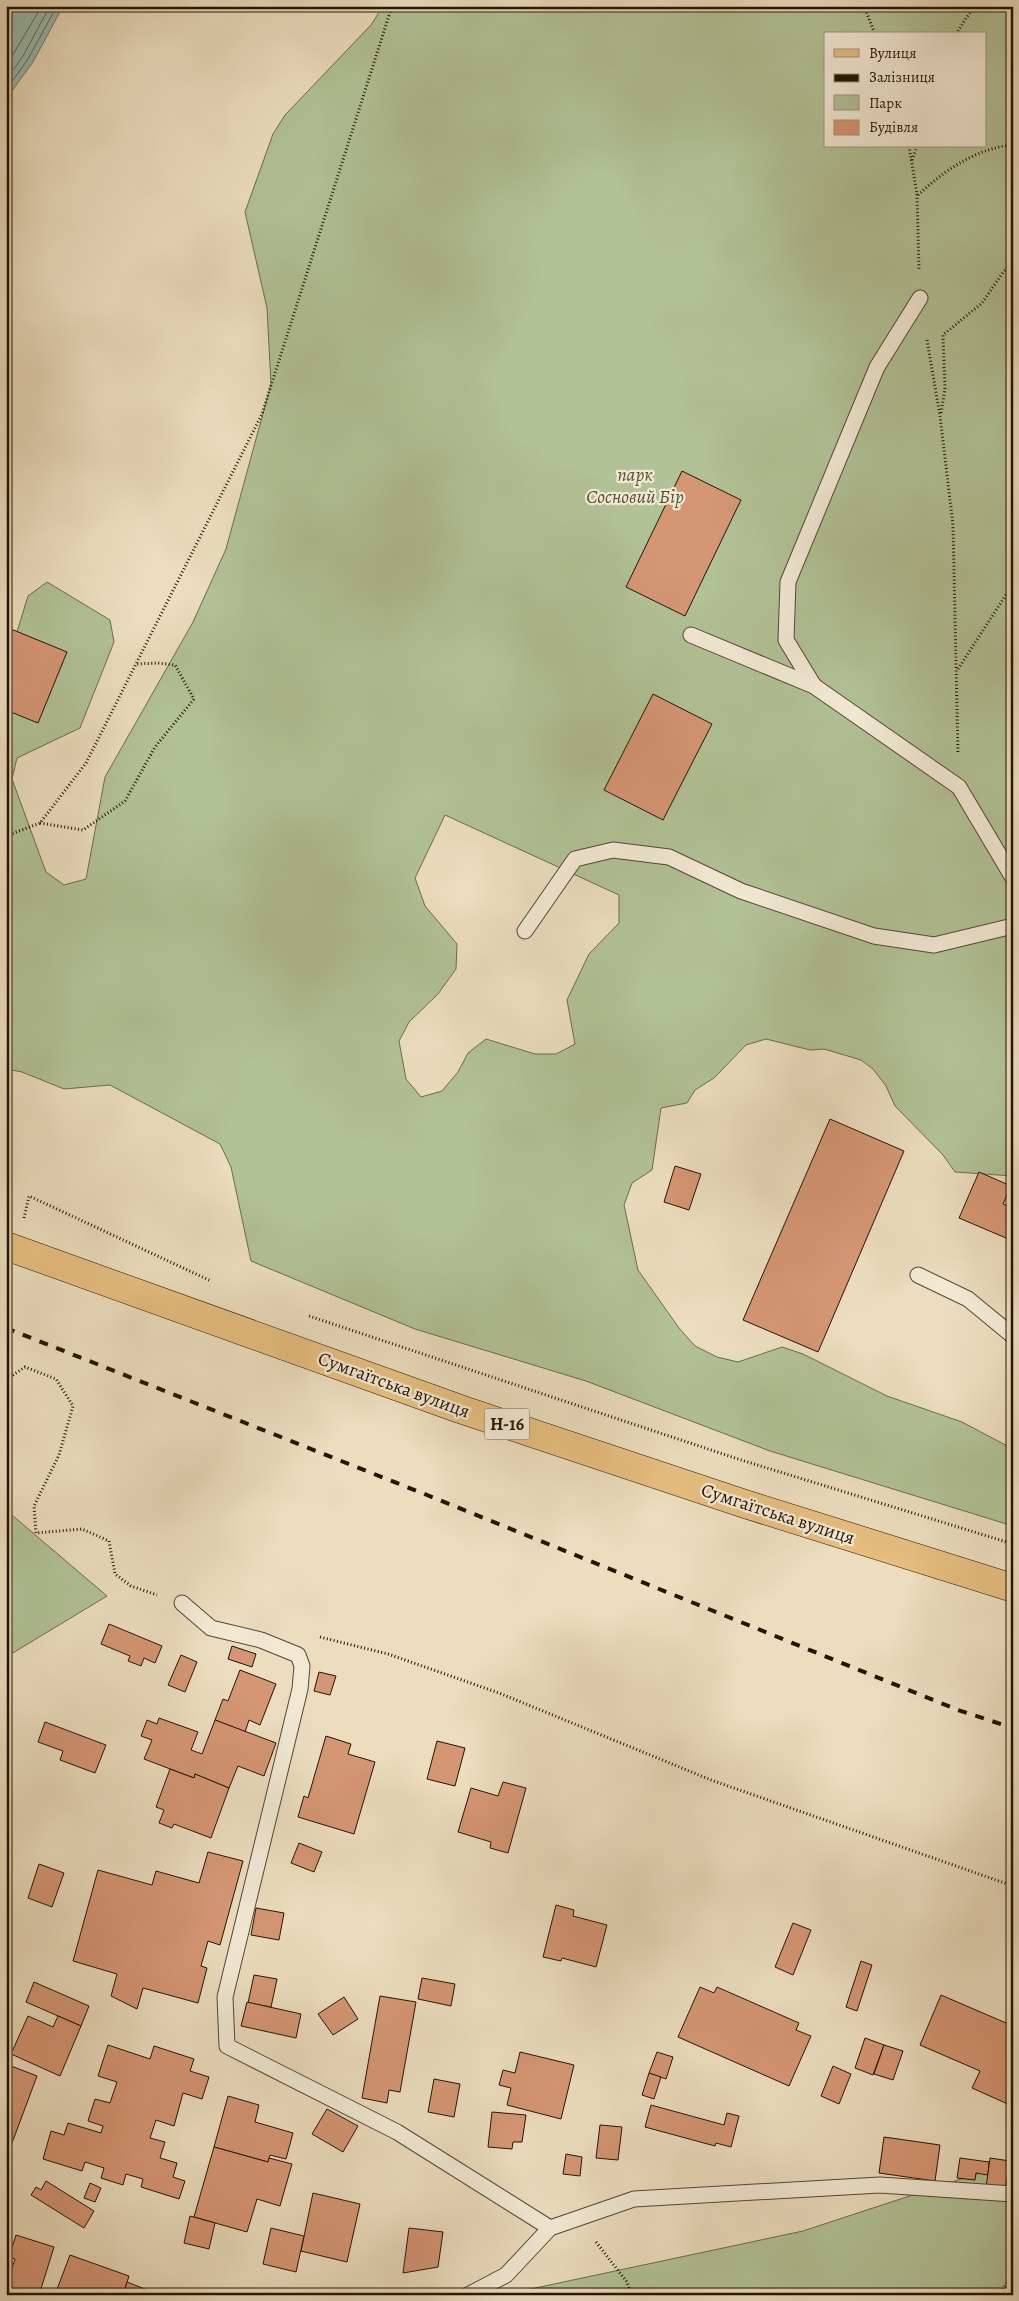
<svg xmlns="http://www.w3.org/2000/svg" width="1019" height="2301" viewBox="0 0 1019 2301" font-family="Alegreya,serif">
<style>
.green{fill:#b1c296;stroke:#6a6c4c;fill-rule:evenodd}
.water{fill:#98bcaf;stroke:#69796a}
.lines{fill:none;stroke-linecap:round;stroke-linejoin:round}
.shore{stroke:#5d6859;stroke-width:1}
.building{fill:#d59674;stroke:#221503}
.lane-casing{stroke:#544732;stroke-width:17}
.primary-casing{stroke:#221503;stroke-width:29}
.path{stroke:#221503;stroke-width:3;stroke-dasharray:1 2.5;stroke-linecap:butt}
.lane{stroke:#f2e9d5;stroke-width:15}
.primary{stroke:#e6be7f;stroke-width:28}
.rail{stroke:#221503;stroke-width:4;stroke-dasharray:9 9;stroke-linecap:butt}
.labels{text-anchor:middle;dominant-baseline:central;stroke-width:4.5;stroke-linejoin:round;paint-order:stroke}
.shield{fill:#f2e9d5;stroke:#605542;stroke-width:1}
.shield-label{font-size:18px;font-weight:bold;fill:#221503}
.park-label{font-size:19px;font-style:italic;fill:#545236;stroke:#f2e9d5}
.street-label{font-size:19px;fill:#221503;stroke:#f2e9d5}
</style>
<rect width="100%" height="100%" fill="#ebddbe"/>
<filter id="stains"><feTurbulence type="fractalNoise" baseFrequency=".004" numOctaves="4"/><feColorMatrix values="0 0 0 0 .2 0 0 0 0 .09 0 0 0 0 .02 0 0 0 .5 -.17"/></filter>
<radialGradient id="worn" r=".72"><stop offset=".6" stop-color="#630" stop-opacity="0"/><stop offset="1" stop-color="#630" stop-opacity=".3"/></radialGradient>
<g class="green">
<path d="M383 6H1013V1176L955 1172 943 1155 895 1106 886 1086 873 1069 861 1060 824 1049 810 1050 766 1039 746 1045 714 1078 695 1090 687 1103 661 1108 652 1170 632 1183 624 1205 638 1270 679 1328 695 1346 717 1357 738 1362 782 1347 803 1354 887 1396 962 1422 1013 1449V1526L770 1451 586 1381 415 1329 251 1261 231 1167 220 1144 110 1085 64 1089 22 1072 6 1069V668L28 596 47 582 110 620 114 642 80 728 17 758 12 779 46 872 64 885 86 879 105 777 193 622 226 549 271 384 267 308 245 212 273 134 285 115 371 25ZM825 34H985V146H825ZM445 815 619 895V923L589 954 567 1000 575 1044 556 1054H535L486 1039 468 1053 458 1072 442 1091 421 1097 406 1079 399 1041 409 1022 438 994 456 969 457 944 425 906 415 878Z"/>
<path d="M6 1510 107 1596 6 1657Z"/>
<path d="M1013 2162V2295H515L526 2290 803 2231Z"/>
</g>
<path class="water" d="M6 6H63L33 62 6 99Z"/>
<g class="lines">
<g class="shore">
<path d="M6 66 42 6"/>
<path d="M6 80 23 56 50 6"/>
<path d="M6 90 28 59 57 6"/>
</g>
</g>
<g class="building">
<path d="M682 471 741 500 685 616 626 587Z"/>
<path d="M6 627 67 652 38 723 6 710Z"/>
<path d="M653 694 712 724 663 820 604 790Z"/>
<path d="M830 1119 904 1151 818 1352 743 1320Z"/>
<path d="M675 1166 701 1174 689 1210 664 1202Z"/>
<path d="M979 1172 1011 1186 1003 1204 1013 1208V1241L959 1218Z"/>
<path d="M109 1624 162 1646 155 1663 144 1658 141 1666 128 1661 130 1656 101 1644Z"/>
<path d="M232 1646 256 1654 252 1667 228 1659Z"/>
<path d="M181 1655 197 1662 185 1692 168 1685Z"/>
<path d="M240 1670 276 1684 260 1725 249 1720 245 1732 215 1720 223 1699 228 1701Z"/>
<path d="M319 1672 336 1676 330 1695 314 1691Z"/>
<path d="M159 1718 198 1732 191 1750 202 1754 215 1720 276 1743 264 1776 238 1766 229 1788 195 1774 194 1778 144 1759 152 1740 141 1736 147 1720 157 1724Z"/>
<path d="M45 1722 106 1745 95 1773 60 1760 63 1751 38 1742Z"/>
<path d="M326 1736 351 1744 348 1754 375 1762 354 1834 298 1817 304 1796 308 1798Z"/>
<path d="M437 1741 465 1748 455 1786 427 1779Z"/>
<path d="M170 1769 194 1778 195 1774 229 1788 211 1838 174 1824 172 1828 159 1823 164 1810 156 1807Z"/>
<path d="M503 1782 526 1788 508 1853 490 1848 491 1842 458 1832 471 1788 498 1796Z"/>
<path d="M299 1843 322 1852 314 1872 291 1863Z"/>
<path d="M208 1852 243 1861 220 1945 208 1941 201 1966 207 1968 198 2003 143 1988 137 2009 111 1996 117 1974 73 1961 98 1870 152 1885 156 1871 199 1883Z"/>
<path d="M39 1864 64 1873 52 1907 28 1898Z"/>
<path d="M556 1905 574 1910 573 1916 607 1925 596 1967 562 1958 561 1961 543 1957Z"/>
<path d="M256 1908 284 1913 279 1940 251 1935Z"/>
<path d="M793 1923 811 1930 793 1975 775 1967Z"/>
<path d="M861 1961 872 1965 857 2011 846 2007Z"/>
<path d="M254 1975 277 1979 271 2007 248 2003Z"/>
<path d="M422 1978 455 1984 451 2006 418 1999Z"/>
<path d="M34 1982 89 2006 81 2026 26 2002Z"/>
<path d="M700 1987 714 1993 717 1987 799 2023 796 2030 811 2036 789 2086 678 2037Z"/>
<path d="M941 1995 1013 2026V2113L1007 2111 1010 2105 972 2088 980 2071 920 2045Z"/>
<path d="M380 1996 416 2002 400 2092 389 2090 387 2103 362 2098Z"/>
<path d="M344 1997 358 2019 333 2035 318 2014Z"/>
<path d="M247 2002 301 2014 296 2038 241 2026Z"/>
<path d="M28 2016 53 2027 58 2016 81 2026 60 2076 11 2054Z"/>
<path d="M865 2038 884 2045 873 2075 855 2068Z"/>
<path d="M108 2045 150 2059 154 2046 194 2059 190 2071 209 2077 202 2099 183 2093 174 2126 156 2120 150 2138 165 2142 160 2158 177 2163 173 2177 185 2181 179 2199 141 2187 143 2179 126 2174 123 2185 101 2178 104 2168 85 2162 82 2171 43 2159 51 2131 64 2135 68 2123 101 2133 103 2126 88 2121 95 2099 110 2103 117 2082 98 2076Z"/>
<path d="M884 2045 903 2051 893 2080 874 2074Z"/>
<path d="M520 2052 574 2065 561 2119 507 2105 511 2088 499 2085 503 2070 515 2073Z"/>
<path d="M657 2052 673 2057 666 2079 649 2073Z"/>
<path d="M6 2064 37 2076 6 2159Z"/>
<path d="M833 2066 851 2074 839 2104 821 2096Z"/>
<path d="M649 2073 661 2077 654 2099 642 2095Z"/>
<path d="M434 2079 460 2084 454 2117 428 2112Z"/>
<path d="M228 2096 259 2105 255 2122 293 2133 286 2159 270 2155 268 2162 214 2147Z"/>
<path d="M651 2105 724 2125 727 2113 739 2116 731 2147 716 2143 715 2146 645 2127Z"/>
<path d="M327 2109 358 2126 343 2152 312 2134Z"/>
<path d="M492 2112 526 2115 522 2142H513L512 2149 488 2147Z"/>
<path d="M600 2125 622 2127 618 2160 596 2158Z"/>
<path d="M884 2137 940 2145 935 2181 879 2173Z"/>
<path d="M214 2147 268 2162 269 2158 292 2164 280 2206 257 2199 247 2232 194 2217Z"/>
<path d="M566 2154 582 2157 580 2176 563 2174Z"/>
<path d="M960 2158 989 2162 988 2175 976 2173 975 2180 957 2178Z"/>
<path d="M990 2158 1010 2161 1005 2190 986 2188Z"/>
<path d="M46 2181 94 2211 84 2228 31 2195 36 2187 41 2190Z"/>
<path d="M90 2183 101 2188 95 2202 84 2198Z"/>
<path d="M313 2193 360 2204 347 2262 301 2251Z"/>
<path d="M190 2216 215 2223 209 2249 184 2243Z"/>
<path d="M271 2228 304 2236 296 2272 263 2264Z"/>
<path d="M409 2228 443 2232 438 2267 403 2273Z"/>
<path d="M16 2235 54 2247 39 2295H6V2270L11 2271 15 2259 9 2257Z"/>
<path d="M70 2255 129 2276 123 2295H63L56 2292Z"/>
<path d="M127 2282 160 2295H123Z"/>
</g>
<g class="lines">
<g class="lane-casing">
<g id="lane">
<path d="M691 635 814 686 959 787 1013 878"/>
<path d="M814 686 786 640 788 582 877 367 920 298"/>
<path d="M525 931 575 859 613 850 669 857 741 891 874 936 934 945 1013 926"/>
<path d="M918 1275 968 1299 1013 1336"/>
<path d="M182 1603 211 1628 261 1640 298 1655 302 1666 300 1689 225 1997 227 2046 397 2132 550 2228"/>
<path d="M468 2295 506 2275 550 2228 634 2199 880 2185 1013 2194"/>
</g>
</g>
<g class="primary-casing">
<path id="primary" d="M6 1246 460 1409 745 1504 1013 1588"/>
</g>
<g class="path">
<path d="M864 6 875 34"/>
<path d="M956 34 974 6"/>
<path d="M909 146 917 195 919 271"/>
<path d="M912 160 917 146"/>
<path d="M918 195C944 171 976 148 1013 145"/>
<path d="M927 340 940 416 953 525 958 754"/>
<path d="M941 413 945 389 943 335 982 303 1004 271 1013 263"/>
<path d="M958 669 1013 584"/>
<path d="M40 823 83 830 125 801 155 747 194 699 175 665 158 663 136 664"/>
<path d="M6 836 40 823 86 763 262 414 392 6"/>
<path d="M24 1218 29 1196 211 1281"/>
<path d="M309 1316 738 1459 1013 1544"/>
<path d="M6 1383 10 1377 25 1367 56 1379 73 1406 59 1455 34 1506 36 1533 82 1529 109 1541 115 1574 131 1586 157 1595"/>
<path d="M320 1637 388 1654 499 1693 711 1780 1013 1886"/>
<path d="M596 2242 627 2282 631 2295"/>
<path d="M998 2295 1013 2276"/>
</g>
<use href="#lane" class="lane"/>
<use href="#primary" class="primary"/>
<path class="rail" d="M6 1328 427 1495 958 1710 1013 1728"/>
</g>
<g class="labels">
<rect class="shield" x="484.5" y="1408.5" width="45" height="31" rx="4"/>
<g class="shield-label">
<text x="507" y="1424">Н-16</text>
</g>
<g class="park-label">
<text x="635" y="475">парк<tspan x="635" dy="22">Сосновий Бір</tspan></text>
</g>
<g class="street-label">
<text transform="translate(394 1385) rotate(20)">Сумгаїтська вулиця</text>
<text transform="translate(778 1514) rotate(18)">Сумгаїтська вулиця</text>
</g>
</g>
<rect width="1019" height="2301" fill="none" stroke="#ebddbe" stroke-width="25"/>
<rect x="8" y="8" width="1004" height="2286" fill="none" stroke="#221503" stroke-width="2.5"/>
<rect x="12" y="12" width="994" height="2276" fill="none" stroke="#221503"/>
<rect x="824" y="32" width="162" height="115" fill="#f2e9d5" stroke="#9f9481"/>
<rect x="834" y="49" width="25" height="8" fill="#e6be7f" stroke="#9f9481"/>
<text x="869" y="58" font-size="15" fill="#221503">Вулиця</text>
<rect x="834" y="74" width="25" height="8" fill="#221503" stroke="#9f9481"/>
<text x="869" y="82" font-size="15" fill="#221503">Залізниця</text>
<rect x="834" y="95" width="25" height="15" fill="#b1c296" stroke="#9f9481"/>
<text x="869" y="108" font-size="15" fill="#221503">Парк</text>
<rect x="834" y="120" width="25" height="15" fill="#d59674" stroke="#9f9481"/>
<text x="869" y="132" font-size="15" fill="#221503">Будівля</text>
<rect width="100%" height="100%" filter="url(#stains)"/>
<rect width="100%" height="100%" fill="url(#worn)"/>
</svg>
